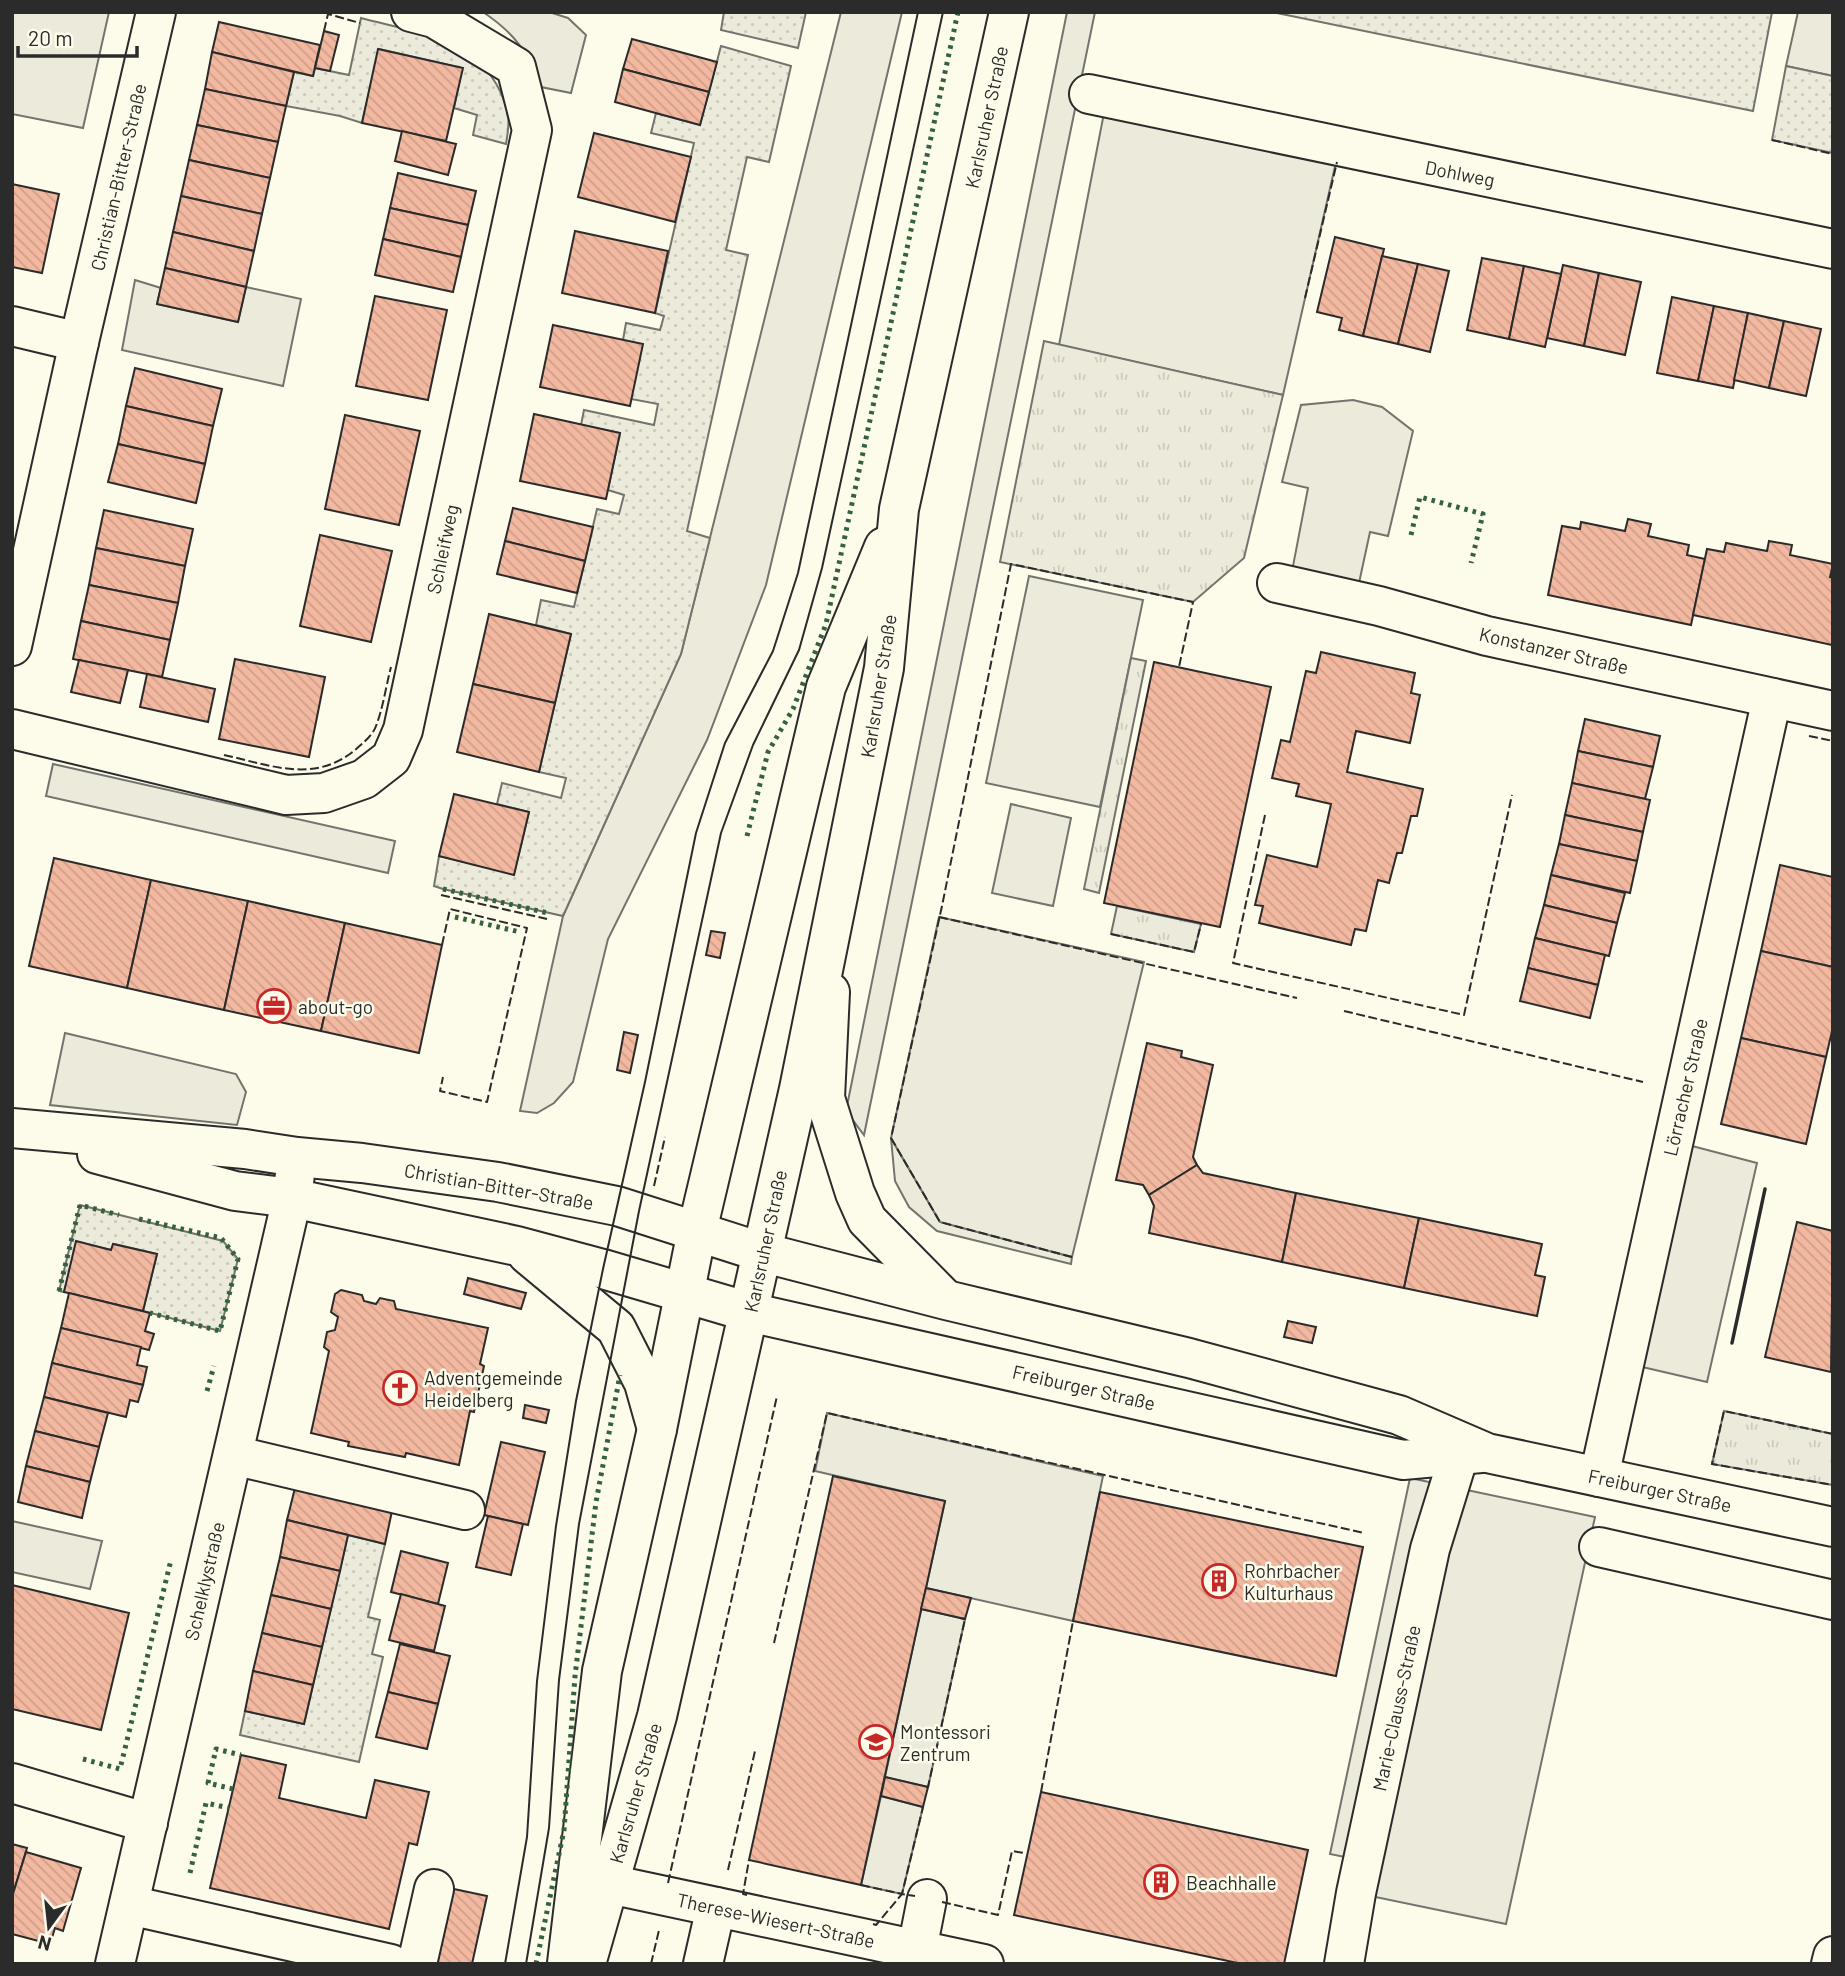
<svg xmlns="http://www.w3.org/2000/svg" width="1845" height="1976" viewBox="0 0 1845 1976" font-family="Barlow,sans-serif">
<style>
.grass{fill:#ecebdb;stroke:#74746e;stroke-width:2}
.park{fill:url(#park-tufts);stroke:#74746e;stroke-width:2}
.garden{fill:url(#garden-dots);stroke:#74746e;stroke-width:2}
.parking{fill:#eceadb;stroke:#74746e;stroke-width:2}
.building{fill:url(#building-back-hatch);stroke:#2b2b2b;stroke-width:2}
.lines{fill:none;stroke-linecap:round;stroke-linejoin:round}
.minor-casing{stroke:#2b2b2b;stroke-width:42}
.major-casing{stroke:#2b2b2b;stroke-width:42}
.minor{stroke:#fdfbea;stroke-width:38}
.major{stroke:#fdfbea;stroke-width:38}
.tram{stroke:#2b2b2b;stroke-width:2}
.hedge{stroke:#34623c;stroke-width:5;stroke-dasharray:3.5 5;stroke-linecap:butt}
.fence{stroke:#2b2b2b;stroke-width:2;stroke-dasharray:9 3.5;stroke-linecap:butt}
.wall{stroke:#2b2b2b;stroke-width:3.5}
.labels{text-anchor:middle;dominant-baseline:central;stroke-width:5;stroke-linejoin:round;paint-order:stroke}
.street-label{font-size:19px;fill:#2b2b2b;stroke:#fdfbea}
.poi-label{font-size:19px;fill:#2b2b2b;stroke:#fdfbea;text-anchor:start}
</style>
<defs>
<pattern id="park-tufts" width="24" height="20" patternUnits="userSpaceOnUse" patternTransform="scale(1.75)"><rect width="24" height="20" fill="#ecebdb"/><path d="M3 7l-1-3M5 7V3M7 7l1-3M15 17l-1-3M17 17v-4M19 17l1-3" fill="none" stroke="#cbcabc"/></pattern>
<pattern id="garden-dots" width="8" height="8" patternUnits="userSpaceOnUse" patternTransform="scale(1.75)"><rect width="8" height="8" fill="#ecebdb"/><path d="M2 2h.1M6 6h.1" fill="none" stroke="#cbcabc" stroke-width="1.8" stroke-linecap="round"/></pattern>
<pattern id="building-back-hatch" width="6" height="6" patternUnits="userSpaceOnUse" patternTransform="scale(1.75)"><rect width="6" height="6" fill="#f2b8a0"/><path d="M-1 5l2 2M0 0l6 6M5-1l2 2" fill="none" stroke="#d09e8a"/></pattern>
</defs>
<rect width="100%" height="100%" fill="#fdfbea"/>
<g class="grass">
<path d="M12 12H109L83 128 12 114Z"/>
<path d="M483 12H549L568 18 586 35 571 93 541 87C526 51 517 35 483 12Z"/>
<path d="M841 12H902L766 585 707 740 608 939 573 1082 554 1103 537 1113 520 1111 563 916 681 654Z"/>
<path d="M1067 12H1095L864 1135 846 1111Z"/>
<path d="M1798 12H1833V76L1786 66Z"/>
<path d="M1104 113 1336 162 1283 395 1059 345Z"/>
<path d="M135 280 161 288 157 304 238 322 246 287 301 299 283 386 122 350Z"/>
<path d="M1029 576 1143 600 1100 807 986 783Z"/>
<path d="M1011 804 1071 818 1053 906 992 893Z"/>
<path d="M65 1033 236 1074 246 1092 237 1125 50 1105Z"/>
<path d="M891 1138 940 1222 1072 1257 1071 1264 937 1231 909 1207 895 1181Z"/>
<path d="M827 1413 1103 1476 1073 1621 926 1588 945 1501 815 1471Z"/>
<path d="M921 1609 965 1619 928 1787 885 1777Z"/>
<path d="M881 1796 923 1807 902 1894 861 1885Z"/>
</g>
<g class="park">
<path d="M1044 341 1283 395 1244 558 1193 602 1000 562Z"/>
<path d="M1131 658 1146 661 1099 893 1084 889Z"/>
<path d="M1117 906 1201 924 1194 952 1111 934Z"/>
<path d="M1724 1411 1833 1434V1485L1712 1464Z"/>
</g>
<g class="garden">
<path d="M724 12H806L798 48 721 30Z"/>
<path d="M1272 12H1772L1753 111Z"/>
<path d="M361 18C413 32 475 38 500 91 510 113 510 121 506 144L473 135 477 115 454 108 462 68 379 49 362 123 340 116 286 106 294 72 313 76 315 68 349 75Z"/>
<path d="M721 46 791 66 769 162 747 157 726 250 748 255 687 531 710 538 681 654 563 916 443 889 434 886 439 856 514 874 529 812 497 804 502 783 561 798 566 778 539 772 571 634 536 625 541 600 574 607 597 509 619 514 624 495 608 490 620 433 581 425 584 410 654 425 658 404 631 399 623 340 626 323 660 330 664 316 655 313 694 143 651 133 656 113 700 125Z"/>
<path d="M1786 66 1833 76V153L1772 140Z"/>
<path d="M80 1205 223 1241 238 1259 220 1331 143 1311 157 1254 114 1244 111 1250 77 1242 64 1292 59 1291Z"/>
<path d="M348 1535 385 1544 368 1617 380 1620 372 1654 383 1657 359 1762 240 1735 245 1711 304 1724Z"/>
</g>
<g class="parking">
<path d="M1353 400 1382 407 1413 431 1388 536 1370 532 1359 583 1322 588 1293 566 1308 488 1282 482 1301 405Z"/>
<path d="M53 764 395 841 388 873 46 796Z"/>
<path d="M939 917 1144 962 1072 1257 940 1222 891 1138Z"/>
<path d="M1673 1141 1757 1163 1707 1382 1625 1363Z"/>
<path d="M1410 1478 1595 1517 1506 1924 1356 1893 1355 1859 1330 1854Z"/>
<path d="M12 1521 102 1541 90 1589 12 1572Z"/>
</g>
<g class="building">
<path d="M219 22 320 45 313 76 212 52Z"/>
<path d="M324 31 339 35 330 71 315 68Z"/>
<path d="M632 39 717 62 709 92 623 69Z"/>
<path d="M378 49 463 68 446 141 362 123Z"/>
<path d="M212 52 294 72 286 106 205 89Z"/>
<path d="M623 69 709 92 700 125 615 102Z"/>
<path d="M205 89 286 106 278 142 197 125Z"/>
<path d="M197 125 278 142 270 178 189 160Z"/>
<path d="M402 131 456 144 448 175 395 161Z"/>
<path d="M594 133 691 157 675 222 578 197Z"/>
<path d="M189 160 270 178 262 214 181 196Z"/>
<path d="M398 173 476 191 468 225 390 208Z"/>
<path d="M12 184 59 194 42 273 12 267Z"/>
<path d="M181 196 262 214 254 251 173 232Z"/>
<path d="M390 208 468 225 461 257 383 239Z"/>
<path d="M575 231 668 251 655 313 562 293Z"/>
<path d="M173 232 254 251 246 287 165 268Z"/>
<path d="M1335 237 1384 249 1363 336 1339 330 1342 318 1317 312Z"/>
<path d="M383 239 461 257 453 292 375 275Z"/>
<path d="M1382 256 1418 264 1398 344 1363 336Z"/>
<path d="M1482 258 1524 266 1509 339 1467 330Z"/>
<path d="M1418 264 1449 271 1430 352 1398 344Z"/>
<path d="M1563 265 1599 273 1584 346 1547 338Z"/>
<path d="M1524 266 1561 274 1545 347 1509 339Z"/>
<path d="M165 268 246 287 238 322 157 304Z"/>
<path d="M1599 273 1641 282 1625 355 1584 346Z"/>
<path d="M375 296 447 310 428 400 356 386Z"/>
<path d="M1672 297 1714 306 1698 381 1657 373Z"/>
<path d="M1714 306 1748 313 1733 388 1698 381Z"/>
<path d="M1748 313 1784 321 1769 388 1734 380Z"/>
<path d="M1784 321 1821 329 1806 396 1769 388Z"/>
<path d="M553 325 643 344 630 406 540 387Z"/>
<path d="M135 368 222 389 213 426 126 406Z"/>
<path d="M126 406 213 426 205 464 118 444Z"/>
<path d="M534 414 620 433 606 499 520 481Z"/>
<path d="M345 415 420 431 399 525 325 509Z"/>
<path d="M118 444 205 464 196 503 108 482Z"/>
<path d="M513 508 593 527 585 561 505 541Z"/>
<path d="M104 510 193 529 185 566 96 548Z"/>
<path d="M1628 519 1651 524 1648 536 1689 545 1687 555 1705 559 1691 625 1548 595 1562 526 1580 529 1581 522 1625 531Z"/>
<path d="M320 535 392 551 371 642 300 626Z"/>
<path d="M505 541 585 561 577 593 497 574Z"/>
<path d="M1769 541 1792 545 1790 555 1833 564 1830 577 1833 578 1832 645 1693 615 1707 549 1724 552 1726 543 1767 551Z"/>
<path d="M96 548 185 566 178 603 89 585Z"/>
<path d="M89 585 178 603 170 640 81 621Z"/>
<path d="M489 614 571 634 555 703 473 684Z"/>
<path d="M81 621 170 640 162 677 73 659Z"/>
<path d="M1321 652 1415 673 1411 693 1420 695 1410 743 1356 731 1347 772 1423 789 1417 816H1411L1402 853H1397L1389 883 1378 880 1366 931 1355 929 1351 945 1259 923 1263 906 1255 905 1267 855 1317 867 1331 804 1296 796 1299 784 1272 778 1281 740 1290 742 1306 671 1316 673Z"/>
<path d="M235 659 325 677 309 757 219 739Z"/>
<path d="M79 660 128 670 120 703 71 692Z"/>
<path d="M1154 662 1271 687 1220 927 1104 903Z"/>
<path d="M147 674 215 689 208 722 140 707Z"/>
<path d="M473 684 555 703 539 772 457 752Z"/>
<path d="M1585 719 1660 736 1653 767 1578 751Z"/>
<path d="M1578 751 1653 767 1645 799 1572 783Z"/>
<path d="M1572 783 1650 800 1643 832 1565 815Z"/>
<path d="M454 794 529 812 514 875 439 856Z"/>
<path d="M1565 815 1643 832 1637 861 1559 844Z"/>
<path d="M1559 844 1637 861 1630 893 1551 875Z"/>
<path d="M54 858 151 880 127 988 29 966Z"/>
<path d="M1780 865 1833 877V967L1761 951Z"/>
<path d="M1551 875 1625 893 1617 923 1544 905Z"/>
<path d="M151 880 248 901 224 1010 127 988Z"/>
<path d="M248 901 345 923 321 1031 224 1010Z"/>
<path d="M1544 905 1617 923 1609 956 1535 938Z"/>
<path d="M345 923 442 945 419 1053 321 1031Z"/>
<path d="M711 931 725 933 720 958 706 955Z"/>
<path d="M1535 938 1605 955 1598 985 1528 968Z"/>
<path d="M1761 951 1833 967V1027L1826 1057 1741 1038Z"/>
<path d="M1528 968 1598 985 1590 1018 1520 1001Z"/>
<path d="M624 1032 638 1035 630 1073 617 1070Z"/>
<path d="M1741 1038 1826 1057 1806 1144 1721 1124Z"/>
<path d="M1147 1043 1182 1051 1181 1057 1213 1065 1193 1157 1197 1165 1149 1195 1143 1185 1116 1180Z"/>
<path d="M1197 1165 1203 1173 1296 1193 1282 1262 1149 1233 1154 1206 1149 1195Z"/>
<path d="M1296 1193 1419 1218 1404 1288 1282 1262Z"/>
<path d="M1419 1218 1542 1244 1535 1275 1545 1277 1537 1316 1404 1288Z"/>
<path d="M1797 1222 1833 1231 1831 1372 1765 1357Z"/>
<path d="M76 1241 111 1250 113 1244 157 1254 143 1311 64 1292Z"/>
<path d="M468 1278 526 1293 521 1309 464 1294Z"/>
<path d="M341 1290 362 1295 364 1301 376 1304 380 1298 394 1301 396 1309 488 1328 480 1364 484 1366 474 1412 470 1411 459 1465 406 1453 405 1457 348 1446 349 1442 311 1433 329 1351 324 1347 327 1332 335 1330 338 1317 331 1312 335 1294Z"/>
<path d="M69 1293 150 1313 145 1331 154 1334 149 1350 61 1328Z"/>
<path d="M1288 1321 1316 1327 1312 1343 1284 1337Z"/>
<path d="M61 1328 141 1347 137 1365 147 1367 143 1385 52 1363Z"/>
<path d="M52 1363 143 1385 138 1402 130 1400 126 1417 44 1397Z"/>
<path d="M44 1397 108 1413 99 1447 35 1431Z"/>
<path d="M525 1405 549 1410 546 1423 523 1418Z"/>
<path d="M35 1431 99 1447 90 1482 26 1466Z"/>
<path d="M501 1442 545 1452 528 1525 484 1515Z"/>
<path d="M26 1466 90 1482 82 1518 18 1502Z"/>
<path d="M833 1476 945 1501 861 1885 749 1860Z"/>
<path d="M295 1488 392 1511 385 1544 287 1520Z"/>
<path d="M1100 1492 1363 1547 1336 1676 1073 1621Z"/>
<path d="M488 1516 523 1524 511 1575 476 1567Z"/>
<path d="M287 1520 348 1535 340 1571 280 1557Z"/>
<path d="M401 1551 448 1563 438 1604 391 1592Z"/>
<path d="M280 1557 340 1571 331 1609 271 1595Z"/>
<path d="M12 1585 129 1613 101 1730 12 1709Z"/>
<path d="M926 1588 971 1598 965 1619 921 1609Z"/>
<path d="M401 1594 445 1606 434 1651 389 1640Z"/>
<path d="M271 1595 331 1609 322 1647 262 1633Z"/>
<path d="M262 1633 322 1647 313 1685 253 1671Z"/>
<path d="M400 1644 450 1656 438 1704 388 1692Z"/>
<path d="M253 1671 313 1685 304 1724 245 1711Z"/>
<path d="M388 1692 438 1704 427 1749 376 1737Z"/>
<path d="M241 1755 286 1765 279 1798 366 1818 375 1780 429 1792 417 1845 409 1843 389 1929 210 1888Z"/>
<path d="M885 1777 928 1787 923 1807 881 1796Z"/>
<path d="M1041 1792 1308 1850 1284 1964H1242L1014 1915Z"/>
<path d="M12 1844 27 1848 12 1897Z"/>
<path d="M26 1852 81 1868 63 1931 55 1928 50 1944 12 1934V1897Z"/>
<path d="M454 1889 487 1896 472 1964H437Z"/>
</g>
<g class="lines">
<g class="minor-casing">
<g id="minor">
<path d="M1089 94 1833 249"/>
<path d="M12 326 79 342"/>
<path d="M1277 583 1379 606 1487 636 1833 711"/>
<path d="M12 646 79 342 156 12"/>
<path d="M12 729 286 795 324 793 364 779 391 758 403 730 532 130 516 67 434 18 411 12"/>
<path d="M830 992 825 1098 855 1193 867 1220 944 1298"/>
<path d="M12 1128 245 1149 297 1157 362 1163 498 1182 617 1206 761 1252 946 1300 1189 1358 1399 1415 1487 1453 1833 1527"/>
<path d="M97 1154 235 1191 292 1198 517 1246 603 1269 749 1312 1403 1460 1481 1453"/>
<path d="M527 1254 616 1328 644 1383 657 1429"/>
<path d="M233 1455 465 1510"/>
<path d="M1599 1477 1772 698"/>
<path d="M1599 1547 1833 1600"/>
<path d="M12 1783 148 1823"/>
<path d="M609 1884 984 1964"/>
<path d="M129 1905 391 1964"/>
<path d="M917 1950 927 1899"/>
<path d="M115 1964 292 1198 295 1174"/>
<path d="M417 1964 434 1889"/>
<path d="M703 1964 716 1907"/>
<path d="M1344 1964 1356 1893 1430 1549 1459 1455"/>
<path d="M1831 1964 1833 1956"/>
</g>
</g>
<g class="major-casing">
<g id="major">
<path d="M567 1963 602 1671 657 1429 697 1231 826 687 884 547"/>
<path d="M586 1964 657 1716 799 1089 884 668 899 509 1009 12"/>
</g>
</g>
<use href="#minor" class="minor"/>
<use href="#major" class="major"/>
<g class="tram">
<path d="M505 1964 527 1837 537 1681 556 1526 576 1401 603 1269 645 1082 696 833 725 743 773 651 798 573 918 12"/>
<path d="M526 1964 549 1828 559 1680 579 1524 639 1211 721 833 753 745 799 650 822 568 943 12"/>
</g>
<g class="hedge">
<path d="M1411 535 1420 497 1483 514 1471 563"/>
<path d="M747 836 768 752 793 709 826 624 958 12"/>
<path d="M443 889 548 913"/>
<path d="M455 917 520 932"/>
<path d="M139 1219 221 1238 238 1259 220 1331 150 1313"/>
<path d="M59 1291 80 1205 119 1215"/>
<path d="M207 1391 214 1366"/>
<path d="M83 1759 120 1769 171 1560"/>
<path d="M233 1789 208 1783 216 1749 241 1755"/>
<path d="M190 1873 206 1803 229 1808"/>
<path d="M536 1964 564 1830 575 1676 596 1502 620 1375"/>
</g>
<g class="fence">
<path d="M324 31 328 14 360 23"/>
<path d="M1772 140 1833 154"/>
<path d="M1305 298 1337 162"/>
<path d="M1809 736 1833 741"/>
<path d="M224 755C270 765 314 784 355 750 362 744 373 735 376 726 383 708 386 686 391 667"/>
<path d="M1265 815 1233 963 1464 1015 1512 795"/>
<path d="M441 895 547 919"/>
<path d="M939 917 1297 998"/>
<path d="M1111 934 1194 952 1201 924"/>
<path d="M442 945 450 909 527 928 487 1102 440 1091 443 1077"/>
<path d="M1344 1011 1643 1082"/>
<path d="M654 1186 665 1137"/>
<path d="M1072 1257 940 1222 891 1138 942 906 1011 564 1193 602 1179 667"/>
<path d="M1833 1434 1724 1411 1712 1464 1833 1485"/>
<path d="M774 1643 827 1413 1364 1533"/>
<path d="M926 1787H928L965 1619 960 1618"/>
<path d="M1041 1792 1073 1621"/>
<path d="M728 1870 755 1751"/>
<path d="M668 1883 777 1396"/>
<path d="M861 1885 902 1894 923 1807"/>
<path d="M747 1895 743 1894 749 1860"/>
<path d="M942 1902 998 1915 1012 1851 1024 1853"/>
<path d="M873 1924 876 1925 902 1894 915 1896"/>
<path d="M651 1964 659 1930"/>
</g>
<path class="wall" d="M1732 1343 1765 1189"/>
</g>
<defs>
<g id="office-ring" transform="scale(1.75)"><circle r="9.5" fill="#fdfbea" stroke="#c62828" stroke-width="1.5"/><path d="M-6-3h4V-5.5h4V-3h4V5H-6ZM-1-4.5V-3h2v-1.5ZM-6 0V1H6V0Z" fill="#c62828"/></g>
<g id="church-ring" transform="scale(1.75)"><circle r="9.5" fill="#fdfbea" stroke="#c62828" stroke-width="1.5"/><path d="M-1.2-6h2.4v3.5h3.3v2.4h-3.3V6h-2.4V-.1h-3.3v-2.4h3.3Z" fill="#c62828"/></g>
<g id="building-ring" transform="scale(1.75)"><circle r="9.5" fill="#fdfbea" stroke="#c62828" stroke-width="1.5"/><path d="M-4-6H4V6H1V3H-1V6H-4ZM-2.5-4.3h1.7v1.8h-1.7ZM.8-4.3h1.7v1.8H.8ZM-2.5-1h1.7V.8h-1.7ZM.8-1h1.7V.8H.8Z" fill="#c62828"/></g>
<g id="school-ring" transform="scale(1.75)"><circle r="9.5" fill="#fdfbea" stroke="#c62828" stroke-width="1.5"/><path d="M0-5L7-2L0 1L-7-2ZM-4 1L0 2.5L4 1V4Q0 6-4 4Z" fill="#c62828"/></g>
</defs>
<g fill-rule="evenodd">
<use href="#office-ring" x="274" y="1006"/>
<use href="#church-ring" x="400" y="1388"/>
<use href="#building-ring" x="1219" y="1581"/>
<use href="#school-ring" x="876" y="1742"/>
<use href="#building-ring" x="1161" y="1882"/>
</g>
<g class="labels">
<g class="street-label">
<text transform="translate(986 117) rotate(-78)">Karlsruher Straße</text>
<text transform="translate(1460 173) rotate(11)">Dohlweg</text>
<text transform="translate(118 177) rotate(-77)">Christian-Bitter-Straße</text>
<text transform="translate(442 549) rotate(-78)">Schleifweg</text>
<text transform="translate(1554 650) rotate(13)">Konstanzer Straße</text>
<text transform="translate(878 686) rotate(-81)">Karlsruher Straße</text>
<text transform="translate(1685 1087) rotate(-77)">Lörracher Straße</text>
<text transform="translate(499 1186) rotate(10)">Christian-Bitter-Straße</text>
<text transform="translate(765 1241) rotate(-78)">Karlsruher Straße</text>
<text transform="translate(1084 1387) rotate(13)">Freiburger Straße</text>
<text transform="translate(1660 1490) rotate(12)">Freiburger Straße</text>
<text transform="translate(204 1581) rotate(-77)">Schelklystraße</text>
<text transform="translate(1396 1708) rotate(-78)">Marie-Clauss-Straße</text>
<text transform="translate(635 1793) rotate(-74)">Karlsruher Straße</text>
<text transform="translate(776 1920) rotate(12)">Therese-Wiesert-Straße</text>
</g>
<g class="poi-label">
<text x="298" y="1006">about-go</text>
<text x="424" y="1377">Adventgemeinde<tspan x="424" dy="22">Heidelberg</tspan></text>
<text x="1244" y="1570">Rohrbacher<tspan x="1244" dy="22">Kulturhaus</tspan></text>
<text x="900" y="1731">Montessori<tspan x="900" dy="22">Zentrum</tspan></text>
<text x="1186" y="1882">Beachhalle</text>
</g>
</g>
<rect width="1845" height="1976" fill="none" stroke="#2b2b2b" stroke-width="28"/>
<g transform="translate(49 1927) rotate(195)" stroke="#fdfbea" stroke-width="5" paint-order="stroke">
<path d="M0-5L12 26L0 18L-12 26Z" fill="#2b2b2b"/>
<text y="-10" font-size="19" font-weight="bold" text-anchor="middle" fill="#2b2b2b">N</text>
</g>
<path d="M18 46v10h119v-10" fill="none" stroke="#2b2b2b" stroke-width="3.5"/>
<text x="28" y="46" font-size="21" fill="#2b2b2b" stroke="#fdfbea" stroke-width="5" paint-order="stroke">20 m</text>
</svg>
